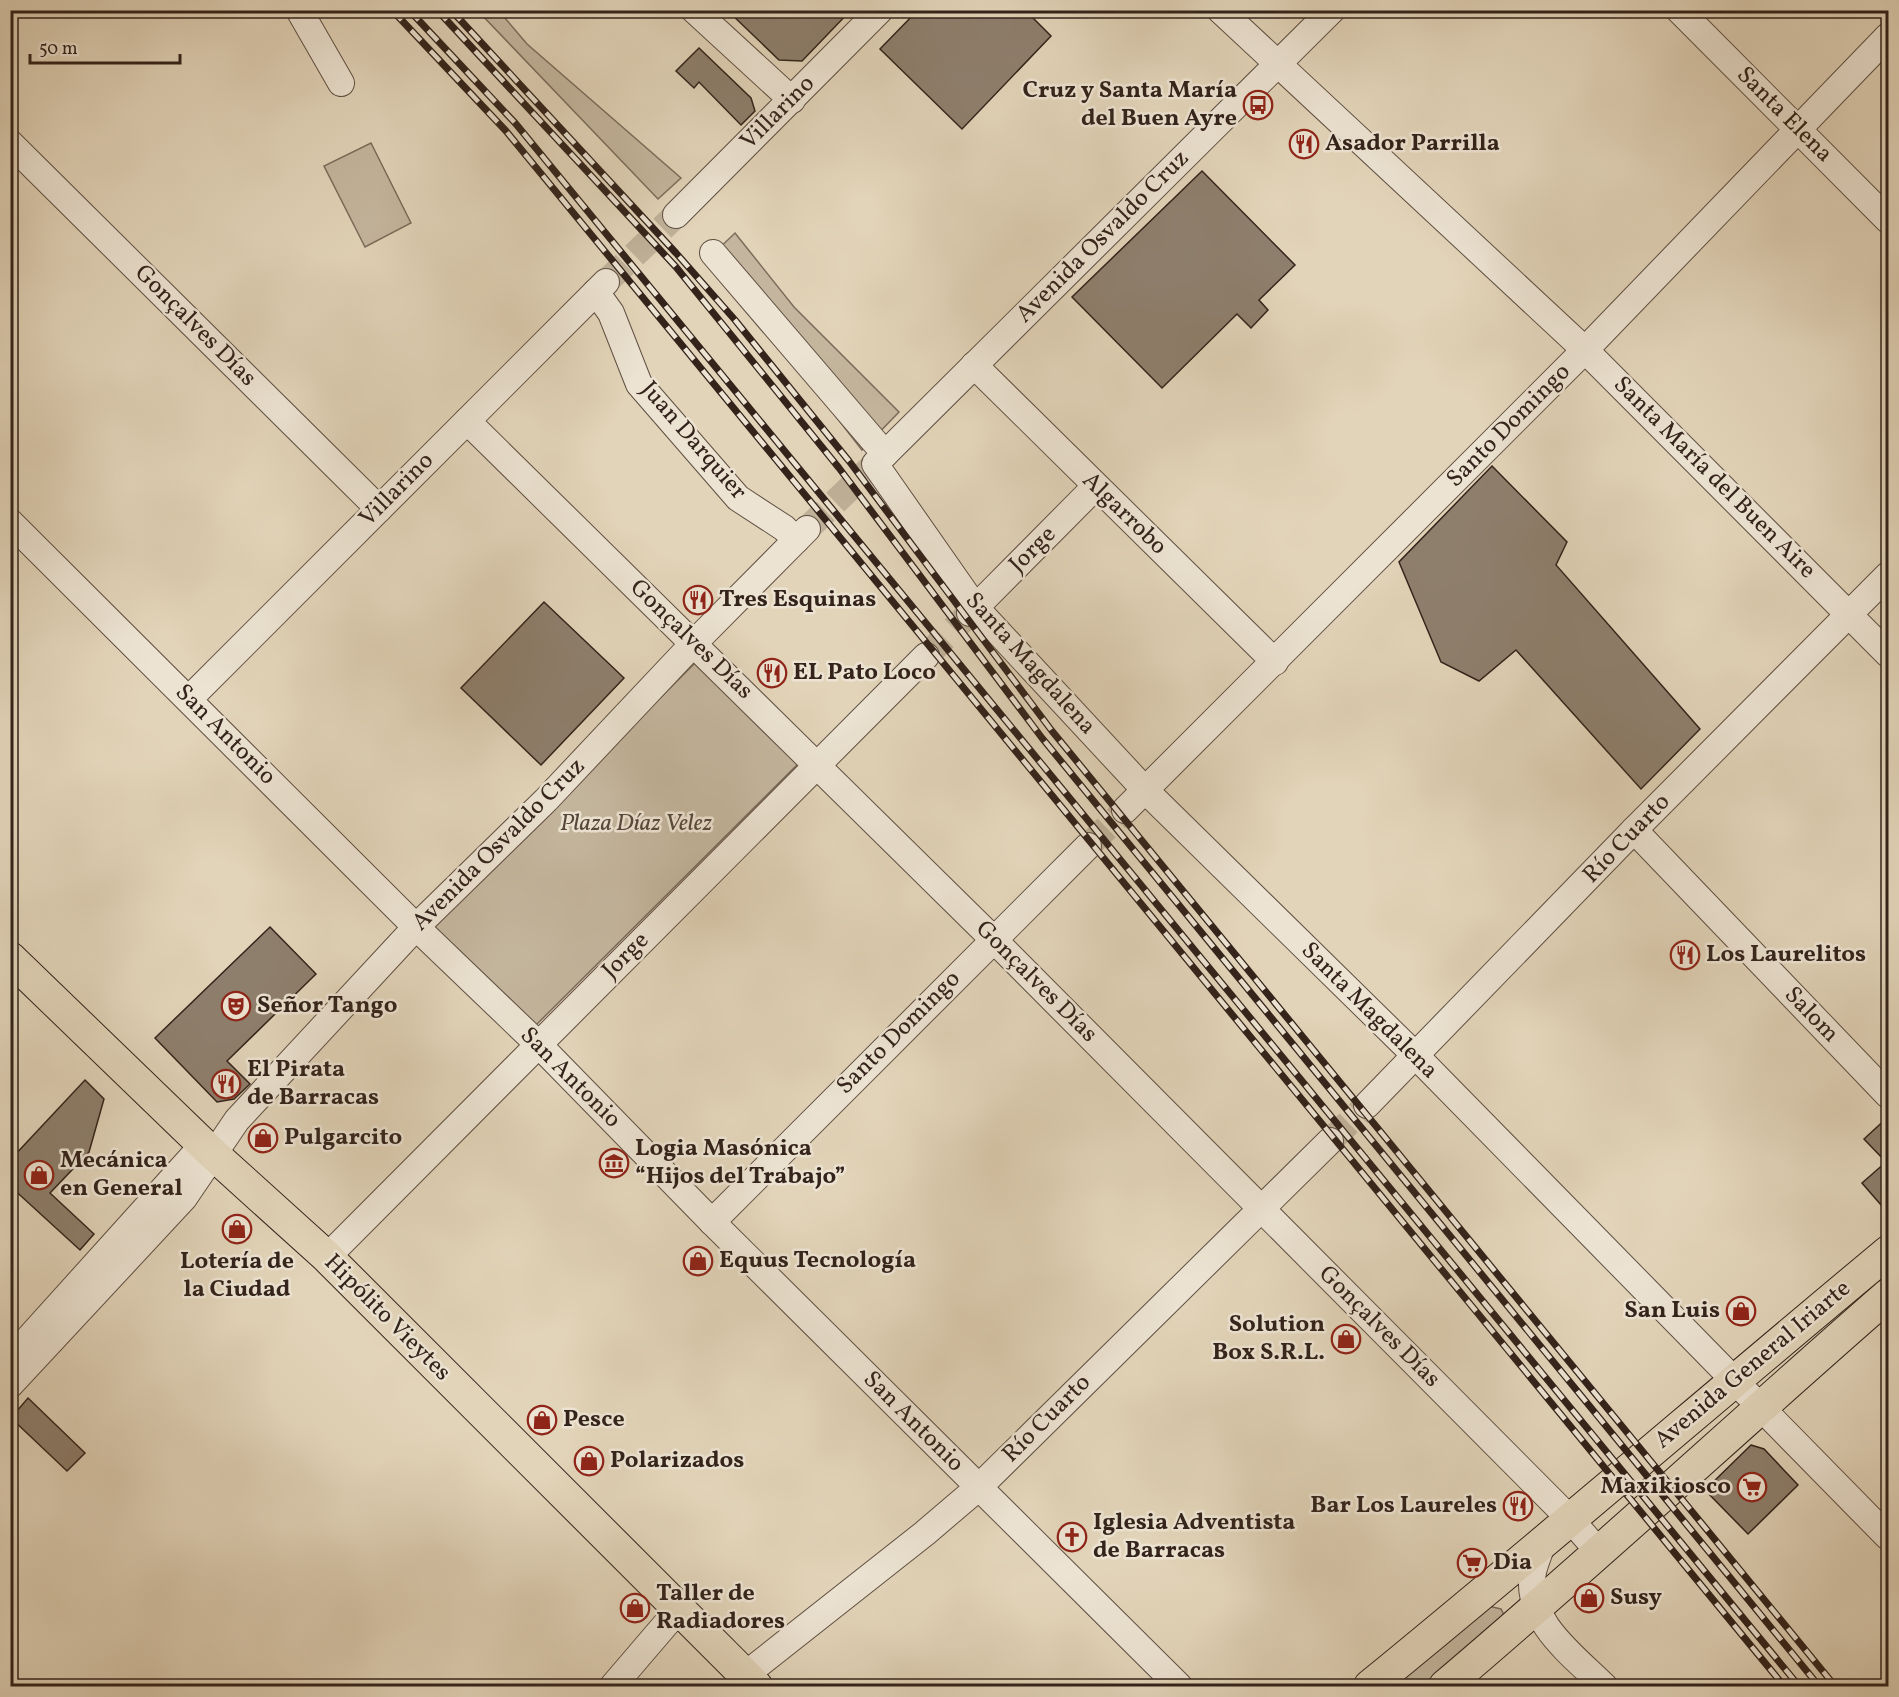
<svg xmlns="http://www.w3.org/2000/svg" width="1899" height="1697" viewBox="0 0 1899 1697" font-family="Vollkorn,serif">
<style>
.green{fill:#c4b69e;stroke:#7c6c5c;stroke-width:1.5}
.building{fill:#8e7f6d;stroke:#33231b;stroke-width:1.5}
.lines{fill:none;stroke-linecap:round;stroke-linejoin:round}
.minor-tunnel{stroke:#bfb199;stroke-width:26;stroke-dasharray:26 13;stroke-linecap:butt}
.minor-casing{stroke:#5f4f42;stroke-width:28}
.major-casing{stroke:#33231b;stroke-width:34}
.minor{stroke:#ece3d2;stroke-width:26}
.major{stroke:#e2d4b9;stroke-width:32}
.rail-casing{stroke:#33231b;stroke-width:7}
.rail{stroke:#ece3d2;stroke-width:4.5;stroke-dasharray:14;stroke-linecap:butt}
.labels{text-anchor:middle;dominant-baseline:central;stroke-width:5;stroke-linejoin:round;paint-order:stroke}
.poi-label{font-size:24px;font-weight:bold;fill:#33231b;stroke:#ece3d2;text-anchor:start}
.street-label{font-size:24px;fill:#33231b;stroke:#ece3d2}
.park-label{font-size:24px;font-style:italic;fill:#57483c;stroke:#ece3d2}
</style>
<rect width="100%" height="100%" fill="#e2d4b9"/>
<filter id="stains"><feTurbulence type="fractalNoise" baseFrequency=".00333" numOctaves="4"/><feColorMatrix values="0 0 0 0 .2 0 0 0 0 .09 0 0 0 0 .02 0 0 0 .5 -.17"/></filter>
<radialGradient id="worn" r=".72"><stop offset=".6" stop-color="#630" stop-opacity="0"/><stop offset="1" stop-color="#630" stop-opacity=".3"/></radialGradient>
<g class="green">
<path d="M478 11H499L527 44 681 178 658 199Z"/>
<path d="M371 143 411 223 365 247 324 166Z"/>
<path d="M735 233 794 307 899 412 862 450 711 256Z"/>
<path d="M699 659 801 761 528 1033 426 932Z"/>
<path d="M1488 1606 1501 1609 1505 1617 1501 1625 1430 1686H1386Z"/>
</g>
<g class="building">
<path d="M727 10H851L802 61 779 60Z"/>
<path d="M918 10H1025L1051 36 962 129 880 49Z"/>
<path d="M699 48 751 98 755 111 741 125 699 82 694 88 676 71Z"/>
<path d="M1202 171 1295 265 1259 300 1268 310 1251 328 1237 314 1162 388 1072 297Z"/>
<path d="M1492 466 1567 542 1556 565 1700 729 1641 789 1516 650 1479 681 1441 662 1399 562Z"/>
<path d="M544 602 624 678 541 765 461 688Z"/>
<path d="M270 927 316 974 227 1061 250 1084 234 1099 217 1102 155 1038Z"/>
<path d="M85 1080 104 1099 89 1152 50 1193 94 1234 80 1250 10 1186V1164L13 1157Z"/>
<path d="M1888 1117V1213L1862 1183 1886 1162 1864 1139Z"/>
<path d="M28 1398 85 1453 67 1471 11 1418Z"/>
<path d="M1751 1445 1764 1449 1798 1485 1748 1534 1705 1490Z"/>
</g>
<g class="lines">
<g class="minor-tunnel">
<path d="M606 282 676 215"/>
<path d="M807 529 875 464"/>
<path d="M926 656 970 613"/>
<path d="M1088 846 1125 810"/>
<path d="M1330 1141 1367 1105"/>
</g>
<g class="minor-casing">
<g id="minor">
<path d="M299 10 341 83"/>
<path d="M694 10 792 100"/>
<path d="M1220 10 1585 350 1888 654"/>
<path d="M1332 10 875 464 975 607 1145 790 1417 1057 1888 1537"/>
<path d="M1679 10 1888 220"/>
<path d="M10 143 379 509"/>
<path d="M676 215 880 10"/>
<path d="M713 253 885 454"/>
<path d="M596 292 611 313 639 384 738 498 784 528 796 540"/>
<path d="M974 365 1275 662"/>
<path d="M467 421 993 939 1571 1520 1598 1551"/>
<path d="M10 522 416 927 538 1044 712 1222 1179 1686"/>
<path d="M970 613 1096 486"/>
<path d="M189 699 606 282"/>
<path d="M1125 810 1585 350 1888 36"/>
<path d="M1634 830 1888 1095"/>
<path d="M1367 1105 1634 830 1888 575"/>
<path d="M712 1222 1088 846"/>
<path d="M327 1257 926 656"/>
<path d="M10 1359 203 1145"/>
<path d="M10 1385 184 1198 237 1120 416 927 546 800 694 643 807 529"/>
<path d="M1542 1545C1539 1554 1535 1563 1533 1572 1524 1621 1574 1656 1604 1686"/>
<path d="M745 1675 925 1533 979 1487 1330 1141"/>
<path d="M613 1686 678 1610"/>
</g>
</g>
<g class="major-casing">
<g id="major">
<path d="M10 958 213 1154 327 1257 756 1686"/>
<path d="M1370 1686C1544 1544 1715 1396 1888 1252"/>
<path d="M1445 1686C1595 1559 1740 1424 1888 1295"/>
</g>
</g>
<use href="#minor" class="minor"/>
<use href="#major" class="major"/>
<g class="rail-casing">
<g id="rail">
<path d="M392 10 506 131 1784 1686"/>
<path d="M409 10 516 124 1799 1686"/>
<path d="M437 10 676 267 839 468 1042 738 1819 1686"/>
<path d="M451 10 676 253 735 320 849 461 1052 731 1835 1686"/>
</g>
</g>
<use href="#rail" class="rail"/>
</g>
<defs>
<g id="bus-ring" transform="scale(1.5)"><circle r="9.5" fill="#ece3d2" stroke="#8f2418" stroke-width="1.5"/><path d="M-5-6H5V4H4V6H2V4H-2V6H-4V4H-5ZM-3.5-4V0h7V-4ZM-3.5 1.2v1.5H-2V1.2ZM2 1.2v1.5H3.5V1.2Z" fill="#8f2418"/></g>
<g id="restaurant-ring" transform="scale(1.5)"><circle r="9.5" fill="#ece3d2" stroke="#8f2418" stroke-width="1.5"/><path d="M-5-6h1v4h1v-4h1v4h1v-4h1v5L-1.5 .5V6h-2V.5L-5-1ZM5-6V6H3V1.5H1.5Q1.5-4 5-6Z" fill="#8f2418"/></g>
<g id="theatre-ring" transform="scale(1.5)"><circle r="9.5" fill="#ece3d2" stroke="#8f2418" stroke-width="1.5"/><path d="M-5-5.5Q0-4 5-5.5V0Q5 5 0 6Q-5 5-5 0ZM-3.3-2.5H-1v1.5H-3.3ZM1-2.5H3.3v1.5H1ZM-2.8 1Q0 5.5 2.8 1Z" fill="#8f2418"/></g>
<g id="shop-ring" transform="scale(1.5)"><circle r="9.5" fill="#ece3d2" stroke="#8f2418" stroke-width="1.5"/><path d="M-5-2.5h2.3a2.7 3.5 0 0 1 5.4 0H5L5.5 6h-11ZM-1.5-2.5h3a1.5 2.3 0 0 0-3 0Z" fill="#8f2418"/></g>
<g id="museum-ring" transform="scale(1.5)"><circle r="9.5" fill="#ece3d2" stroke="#8f2418" stroke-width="1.5"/><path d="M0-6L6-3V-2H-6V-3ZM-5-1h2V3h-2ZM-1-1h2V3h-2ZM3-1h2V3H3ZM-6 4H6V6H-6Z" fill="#8f2418"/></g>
<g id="supermarket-ring" transform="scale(1.5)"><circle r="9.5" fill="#ece3d2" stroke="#8f2418" stroke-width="1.5"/><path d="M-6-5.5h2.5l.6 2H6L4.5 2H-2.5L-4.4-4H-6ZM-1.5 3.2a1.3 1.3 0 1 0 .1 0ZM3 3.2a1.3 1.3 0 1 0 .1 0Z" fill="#8f2418"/></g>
<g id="church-ring" transform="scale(1.5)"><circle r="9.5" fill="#ece3d2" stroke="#8f2418" stroke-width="1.5"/><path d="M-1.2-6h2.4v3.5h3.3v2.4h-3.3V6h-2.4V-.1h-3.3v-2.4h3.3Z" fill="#8f2418"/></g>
</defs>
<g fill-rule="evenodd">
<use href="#bus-ring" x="1258" y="105"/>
<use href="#restaurant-ring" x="1304" y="144"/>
<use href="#restaurant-ring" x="698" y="600"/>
<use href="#restaurant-ring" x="772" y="673"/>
<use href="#restaurant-ring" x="1685" y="955"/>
<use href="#theatre-ring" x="236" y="1006"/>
<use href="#restaurant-ring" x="226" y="1084"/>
<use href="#shop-ring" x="263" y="1138"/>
<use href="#museum-ring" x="614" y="1163"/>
<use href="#shop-ring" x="39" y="1175"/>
<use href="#shop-ring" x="237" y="1229"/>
<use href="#shop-ring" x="698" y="1261"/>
<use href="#shop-ring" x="1741" y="1311"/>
<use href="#shop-ring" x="1346" y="1339"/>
<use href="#shop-ring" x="542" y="1420"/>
<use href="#shop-ring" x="589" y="1461"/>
<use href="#supermarket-ring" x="1752" y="1487"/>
<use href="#restaurant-ring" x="1518" y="1506"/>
<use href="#church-ring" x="1072" y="1537"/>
<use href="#supermarket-ring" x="1472" y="1563"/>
<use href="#shop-ring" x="1589" y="1598"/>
<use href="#shop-ring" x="635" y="1608"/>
</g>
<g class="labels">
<g class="poi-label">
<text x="1237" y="91" text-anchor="end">Cruz y Santa María<tspan x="1237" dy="28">del Buen Ayre</tspan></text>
<text x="1325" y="144">Asador Parrilla</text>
<text x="719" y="600">Tres Esquinas</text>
<text x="793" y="673">EL Pato Loco</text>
<text x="1706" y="955">Los Laurelitos</text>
<text x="257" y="1006">Señor Tango</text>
<text x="247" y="1070">El Pirata<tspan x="247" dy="28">de Barracas</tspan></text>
<text x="284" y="1138">Pulgarcito</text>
<text x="635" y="1149">Logia Masónica<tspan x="635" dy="28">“Hijos del Trabajo”</tspan></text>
<text x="60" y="1161">Mecánica<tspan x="60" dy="28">en General</tspan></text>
<text x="719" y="1261">Equus Tecnología</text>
<text x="237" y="1262" text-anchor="middle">Lotería de<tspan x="237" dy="28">la Ciudad</tspan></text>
<text x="1720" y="1311" text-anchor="end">San Luis</text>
<text x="1325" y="1325" text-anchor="end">Solution<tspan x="1325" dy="28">Box S.R.L.</tspan></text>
<text x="563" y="1420">Pesce</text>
<text x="610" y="1461">Polarizados</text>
<text x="1731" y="1487" text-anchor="end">Maxikiosco</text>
<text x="1497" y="1506" text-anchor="end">Bar Los Laureles</text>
<text x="1093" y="1523">Iglesia Adventista<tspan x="1093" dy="28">de Barracas</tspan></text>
<text x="1493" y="1563">Dia</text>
<text x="656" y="1594">Taller de<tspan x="656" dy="28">Radiadores</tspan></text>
<text x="1610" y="1598">Susy</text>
</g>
<g class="street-label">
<text transform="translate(778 113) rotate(-45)">Villarino</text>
<text transform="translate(1784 115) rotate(45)">Santa Elena</text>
<text transform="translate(1103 237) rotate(-45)">Avenida Osvaldo Cruz</text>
<text transform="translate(195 326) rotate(45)">Gonçalves Días</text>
<text transform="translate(1509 426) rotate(-45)">Santo Domingo</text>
<text transform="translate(693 441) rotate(49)">Juan Darquier</text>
<text transform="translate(1714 478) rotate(45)">Santa María del Buen Aire</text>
<text transform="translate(397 490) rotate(-45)">Villarino</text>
<text transform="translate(1124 514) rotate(44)">Algarrobo</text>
<text transform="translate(1033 550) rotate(-45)">Jorge</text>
<text transform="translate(691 640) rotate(44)">Gonçalves Días</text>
<text transform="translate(1030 664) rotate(48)">Santa Magdalena</text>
<text transform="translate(225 735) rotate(45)">San Antonio</text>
<text transform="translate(1627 839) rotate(-46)">Río Cuarto</text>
<text transform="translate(499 845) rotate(-45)">Avenida Osvaldo Cruz</text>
<text transform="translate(626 956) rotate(-45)">Jorge</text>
<text transform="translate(1036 982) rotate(45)">Gonçalves Días</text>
<text transform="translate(1369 1011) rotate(45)">Santa Magdalena</text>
<text transform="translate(1811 1015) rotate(46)">Salom</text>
<text transform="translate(899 1033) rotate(-45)">Santo Domingo</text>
<text transform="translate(570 1078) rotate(45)">San Antonio</text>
<text transform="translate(387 1318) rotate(45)">Hipólito Vieytes</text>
<text transform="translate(1379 1327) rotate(45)">Gonçalves Días</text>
<text transform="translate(1753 1365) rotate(-40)">Avenida General Iriarte</text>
<text transform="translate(1047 1419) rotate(-45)">Río Cuarto</text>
<text transform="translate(913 1422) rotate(45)">San Antonio</text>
</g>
<g class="park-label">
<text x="636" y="824">Plaza Díaz Velez</text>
</g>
</g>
<rect width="1899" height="1697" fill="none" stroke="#e2d4b9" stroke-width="36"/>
<rect x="12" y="12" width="1875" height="1673" fill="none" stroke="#33231b" stroke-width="3"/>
<rect x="18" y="18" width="1863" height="1661" fill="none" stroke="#33231b" stroke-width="1.5"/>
<path d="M30 54v9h150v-9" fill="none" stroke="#33231b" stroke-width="3"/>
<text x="39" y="54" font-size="18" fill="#33231b" stroke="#ece3d2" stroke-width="4.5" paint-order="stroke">50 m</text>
<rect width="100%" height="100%" filter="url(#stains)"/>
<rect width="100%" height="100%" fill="url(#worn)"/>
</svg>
